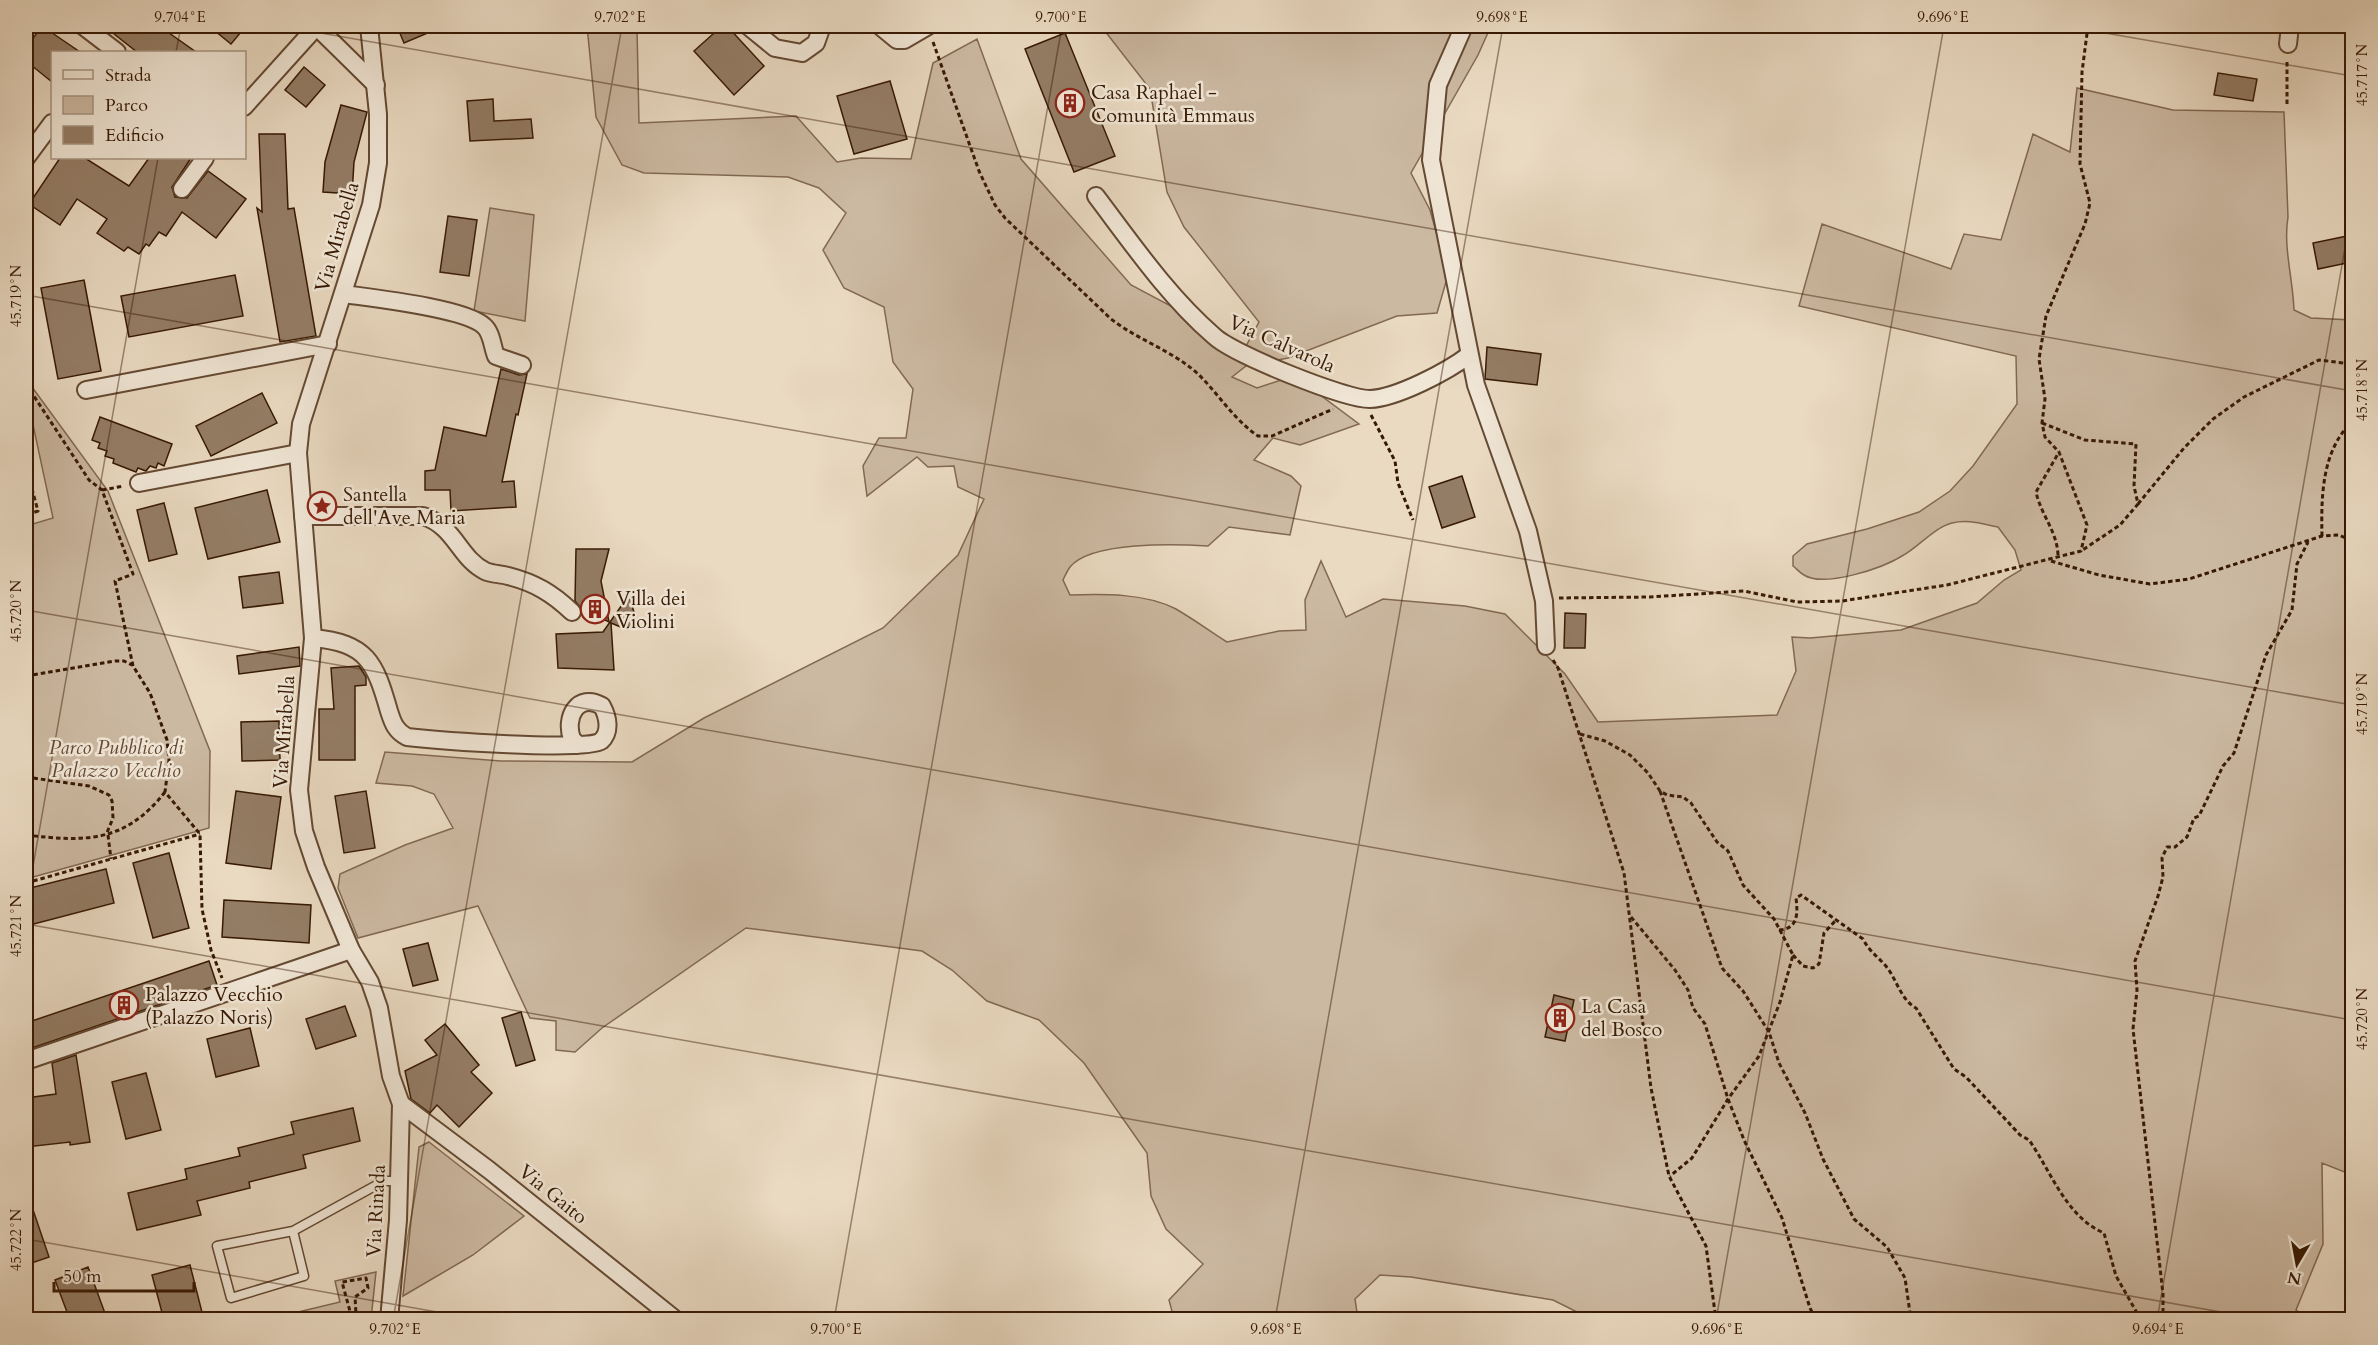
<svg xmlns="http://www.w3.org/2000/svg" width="2378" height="1345" viewBox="0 0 2378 1345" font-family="Cardo,serif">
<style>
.green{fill:#ccb9a2;stroke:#826952;stroke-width:1.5}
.building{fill:#947d66;stroke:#371903;stroke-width:1.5}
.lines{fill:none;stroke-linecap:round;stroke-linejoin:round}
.lane-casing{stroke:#644933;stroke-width:11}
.street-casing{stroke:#644933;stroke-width:20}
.path{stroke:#371903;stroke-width:3;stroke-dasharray:4.5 3;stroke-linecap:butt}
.lane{stroke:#f1e7d7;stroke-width:8}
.street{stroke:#f1e7d7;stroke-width:16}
.ticks{fill:none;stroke:#371903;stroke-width:1.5;stroke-opacity:0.45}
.labels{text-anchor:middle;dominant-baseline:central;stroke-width:5;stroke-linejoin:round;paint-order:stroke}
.poi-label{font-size:20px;fill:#371903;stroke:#f1e7d7;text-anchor:start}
.street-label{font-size:20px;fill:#371903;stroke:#f1e7d7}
.park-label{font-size:20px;font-style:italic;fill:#644933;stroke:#f1e7d7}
.neatline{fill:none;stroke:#371903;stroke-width:2}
.ticks-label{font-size:15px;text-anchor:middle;fill:#371903}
</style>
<rect width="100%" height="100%" fill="#eadac2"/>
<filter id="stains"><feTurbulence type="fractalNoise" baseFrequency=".00333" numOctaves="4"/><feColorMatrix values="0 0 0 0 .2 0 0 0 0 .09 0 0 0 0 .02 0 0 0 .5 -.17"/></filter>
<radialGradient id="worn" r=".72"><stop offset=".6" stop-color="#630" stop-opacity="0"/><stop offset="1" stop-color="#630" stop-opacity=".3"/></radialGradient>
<g class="green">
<path d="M587 26H618L637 29 639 123 796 116 837 162 861 158 911 159 933 63 977 39 1021 159 1131 285 1246 346 1259 322 1184 227 1167 192 1150 89 1101 26H1491L1478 55 1411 173 1430 210 1448 275 1437 313 1397 316 1288 358 1246 366 1232 377 1257 388 1287 378 1320 395 1359 424 1300 445 1273 438 1254 460 1291 476 1301 486 1290 535 1229 527 1208 546C1177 544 1091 541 1070 567 1067 571 1065 576 1063 580L1070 595C1104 594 1145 593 1176 609 1193 619 1210 631 1227 642L1279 631 1306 630 1305 600 1321 561 1346 617 1383 599 1465 606 1505 614 1565 674 1598 722 1777 715 1796 671 1792 637 1810 638 1901 630 1977 603 2004 580 2021 570 2015 550 1998 527C1982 524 1968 519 1952 523 1933 528 1919 547 1902 556 1883 568 1824 588 1804 575 1800 573 1797 569 1793 566V556L1807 544 1867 529 1919 512 1950 491 1973 466 2017 404 2016 356 1799 306 1822 224 1951 269 1964 234 2001 240 2033 134 2070 152 2077 88 2173 110 2284 112 2288 217C2283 247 2293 279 2294 310L2311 318 2352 320V1175L2322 1163 2323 1244 2296 1310 2309 1319H1591L1553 1300 1411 1277 1380 1275 1355 1299 1358 1319H1174L1169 1300 1203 1264 1166 1229 1151 1196 1147 1153 1084 1063 1039 1020 987 1001 952 970 922 951 746 928 602 1028 575 1052 556 1050V1021L530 1018 478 906 358 938 338 888 340 874 405 845 453 828 434 794 412 786 376 783 385 752 501 761 632 762 704 718 883 628 958 555 984 499 958 487 954 466 928 467 917 457 867 496 863 466 879 438H906L913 389 893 362 884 307 844 288 823 250 846 213 819 188 788 177 644 173 622 165 596 117Z"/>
<path d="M490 208 534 215 525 321 474 311Z"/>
<path d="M32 387 108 491 210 751 209 828 26 879V526L53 518 26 392Z"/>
<path d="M429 1142 524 1216 473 1255 403 1296 419 1147Z"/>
<path d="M376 1272 371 1319H269L340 1302 335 1281Z"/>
</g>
<g class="building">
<path d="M42 26 80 52H52V82L26 61V48Z"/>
<path d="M104 26H159L196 52H137Z"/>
<path d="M209 26H246L231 44Z"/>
<path d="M397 26H444L404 43Z"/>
<path d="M722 26H727L764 66 734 95 694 51Z"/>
<path d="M1065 33 1115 156 1074 172 1025 49Z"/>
<path d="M304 67 325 85 306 107 285 90Z"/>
<path d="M2218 73 2257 79 2253 101 2214 95Z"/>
<path d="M890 81 907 139 854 154 837 96Z"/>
<path d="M493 99 494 121 531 119 533 138 470 141 467 101Z"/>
<path d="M341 105 367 112 354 162 352 194 323 192 325 162Z"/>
<path d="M259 134H285L288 209 294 208 316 336 280 342 257 208 262 212Z"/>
<path d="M60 158H85L129 186 149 158H191L172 187 175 197 187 198 208 171 246 199 216 238 182 212 166 236 159 232 149 246 146 244 139 254 128 247 124 251 97 233 107 219 77 199 60 225 29 204Z"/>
<path d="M448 216 477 220 469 276 440 272Z"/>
<path d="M2352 235V262L2318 269 2313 243Z"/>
<path d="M235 275 243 316 129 337 121 296Z"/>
<path d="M84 280 101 371 58 379 41 288Z"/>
<path d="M1487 347 1541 354 1537 385 1485 379Z"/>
<path d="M501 369 519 375 527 374 518 415 516 414 502 482 514 481 516 507 451 511 450 490H425V471L435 470 444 427 486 436Z"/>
<path d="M262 393 277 423 211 456 196 426Z"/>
<path d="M100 417 172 444 164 466 158 463 156 468 150 466 146 471 138 468 136 472 113 463 114 459 105 456 107 451 98 448 100 443 92 440Z"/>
<path d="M1462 476 1475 517 1442 528 1429 487Z"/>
<path d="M267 490 280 542 208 559 195 508Z"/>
<path d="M164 503 177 554 149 561 137 510Z"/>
<path d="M576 549H609L601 581 609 622 582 609 575 601Z"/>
<path d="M279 572 283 603 243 608 239 577Z"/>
<path d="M629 595 638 626 623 628 611 623 614 670 558 668 556 634 603 632Z"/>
<path d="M1565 613 1586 614 1585 648H1564Z"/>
<path d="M299 647 300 666 239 674 237 656Z"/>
<path d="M359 666 366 677V685L355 686V760H319V709H334L331 668Z"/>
<path d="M279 721 280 760 242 761 241 722Z"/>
<path d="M236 791 281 797 271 869 226 863Z"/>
<path d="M366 791 375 848 344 853 335 796Z"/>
<path d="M169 853 189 928 153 938 133 863Z"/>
<path d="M106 869 114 903 26 926V889Z"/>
<path d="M224 900 311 905 309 943 222 937Z"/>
<path d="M428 943 438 980 413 986 403 949Z"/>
<path d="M209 961 217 985 26 1050V1023Z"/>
<path d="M1554 995 1574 1000 1565 1041 1545 1037Z"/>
<path d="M345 1006 356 1036 316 1049 306 1019Z"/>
<path d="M521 1012 535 1060 516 1066 502 1018Z"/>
<path d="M445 1024 479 1065 471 1072 492 1093 459 1127 437 1105 430 1113 411 1099 405 1071 437 1055 425 1040Z"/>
<path d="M250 1028 259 1066 216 1077 207 1039Z"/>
<path d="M76 1055 90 1142 70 1145V1142L26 1147V1098L56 1094 52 1063Z"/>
<path d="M146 1073 161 1130 126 1139 112 1082Z"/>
<path d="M353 1108 360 1141 303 1155 306 1168 249 1182 250 1188 197 1201 201 1215 137 1230 128 1193 187 1179 185 1169 240 1156 238 1148 294 1134 291 1122Z"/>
<path d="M28 1195 49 1257 26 1265V1196Z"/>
<path d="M190 1265 204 1320H164L152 1275Z"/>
<path d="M88 1267 106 1316 96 1320H70L55 1280Z"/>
</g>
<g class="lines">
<g class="lane-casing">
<path id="lane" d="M293 1231 304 1276 231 1298 217 1246 293 1231 384 1181H400"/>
</g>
<g class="street-casing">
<g id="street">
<path d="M83 26 117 52"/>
<path d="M316 26 376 85"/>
<path d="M369 26 378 114V163L371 205 301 424 298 453 313 638 299 790 304 831 316 867 351 950 370 982 379 1008 391 1076 401 1104 398 1220 389 1320"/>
<path d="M748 26 775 48 802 53 816 43 822 26"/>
<path d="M880 26 897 40H904L928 26"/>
<path d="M1464 26 1438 85 1431 160 1476 385 1528 531 1544 601 1546 646"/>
<path d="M2288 44 2290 26"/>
<path d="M244 107 317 26"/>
<path d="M26 158 52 123"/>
<path d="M182 189 205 158"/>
<path d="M1096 196C1133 245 1168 296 1214 336 1233 354 1344 399 1370 399 1397 398 1448 371 1469 355"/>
<path d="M344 294C372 298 465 308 484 326 492 333 492 346 496 356L522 365"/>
<path d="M86 390 328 344"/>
<path d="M139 483 298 453"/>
<path d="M303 516H423C455 526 459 558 485 571 491 574 501 574 508 576 535 583 552 593 572 612"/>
<path d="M313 638C367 643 375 662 389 711 393 724 396 731 407 737 433 740 587 752 601 741 611 732 608 717 602 706 578 692 564 717 572 739L578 745"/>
<path d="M26 1061 351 950"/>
<path d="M401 1104 489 1170 676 1320"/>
</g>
</g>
<g class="path">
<path d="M933 42 979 171 995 205 1005 218 1111 319C1138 340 1171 350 1197 373 1218 393 1233 419 1258 436H1272L1333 409"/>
<path d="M2287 104V61"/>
<path d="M26 384 89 480 102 490 133 574 115 581 133 666 150 693 167 740 169 760 165 792 200 834 202 909 211 950 222 978"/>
<path d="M1371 415 1395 461 1398 483 1413 520"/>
<path d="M2042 423 2085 440 2136 444 2134 486 2138 504 2120 525 2081 551"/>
<path d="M26 467 38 511 26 515"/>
<path d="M102 490 124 486"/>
<path d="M2138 504 2184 448 2213 419 2244 397 2319 360 2352 364"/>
<path d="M2322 536C2321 496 2322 450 2352 422"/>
<path d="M2058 555C2057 531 2041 515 2036 492L2059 452"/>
<path d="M2051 561 2099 575 2150 584 2189 579 2322 536 2339 535 2352 541"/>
<path d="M1559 598 1650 597 1744 591 1797 602 1842 601 1947 585 2081 551 2087 525 2059 452 2045 437 2042 423 2045 399 2039 359 2046 316 2085 224 2090 203 2080 164 2082 72 2088 26"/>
<path d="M1553 660 1558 668 1624 873 1651 1088 1669 1176 1706 1246 1716 1320"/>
<path d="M26 676 115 661H124L132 665"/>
<path d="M1580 734 1605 741 1630 755 1648 773 1660 791 1667 795 1683 797 1691 803 1717 842 1728 851 1743 885 1774 919 1793 955 1780 1002 1759 1056 1728 1099 1692 1158 1670 1176"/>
<path d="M26 777 89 786 109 795 112 801 113 818 106 835"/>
<path d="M1660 791 1722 968 1743 991 1769 1032 1779 1063 1805 1113 1823 1159 1854 1219 1887 1247 1905 1278 1911 1320"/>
<path d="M26 835C85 842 125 843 165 792"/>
<path d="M108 835 111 859"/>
<path d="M26 883 200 834"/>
<path d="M1631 917 1675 970 1688 990 1693 1008 1705 1024 1728 1099 1744 1140 1782 1218 1810 1308 1816 1320"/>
<path d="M1779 930C1798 929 1798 914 1796 898L1801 895 1863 939C1869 951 1877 956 1885 965 1897 979 1900 999 1916 1008L1954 1069 1966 1077 2020 1135 2029 1140C2051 1171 2066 1217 2104 1233L2116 1276 2141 1320"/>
<path d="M1793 955 1803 966 1813 968 1819 964 1824 933 1836 920"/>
<path d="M329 1320C338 1318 347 1316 356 1314L355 1297 368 1288 366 1278 342 1282 351 1315"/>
<path d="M2163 1320V1294L2133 1029 2137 990 2135 961 2158 896 2163 877 2162 858 2167 847H2175L2187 837 2194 818 2199 816 2223 766 2234 753 2266 655 2292 610 2297 564 2308 542"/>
</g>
<use href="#lane" class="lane"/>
<use href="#street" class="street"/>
</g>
<path class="ticks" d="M281 26 2352 391M2065 26 2352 76M176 52 181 26M26 295 2352 705M26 610 2352 1020M26 906 158 158M26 924 2266 1320M26 1239 482 1320M393 1320 622 26M834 1320 1062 26M1275 1320 1503 26M1716 1320 1944 26M2157 1320 2352 208"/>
<defs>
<g id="building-ring" transform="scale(1.5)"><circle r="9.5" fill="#f1e7d7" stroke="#8f2418" stroke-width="1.5"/><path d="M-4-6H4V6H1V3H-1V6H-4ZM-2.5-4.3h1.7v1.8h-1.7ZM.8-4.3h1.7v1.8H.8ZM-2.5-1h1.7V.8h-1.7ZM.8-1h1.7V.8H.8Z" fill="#8f2418"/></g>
<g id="sight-ring" transform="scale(1.5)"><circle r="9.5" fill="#f1e7d7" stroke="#8f2418" stroke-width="1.5"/><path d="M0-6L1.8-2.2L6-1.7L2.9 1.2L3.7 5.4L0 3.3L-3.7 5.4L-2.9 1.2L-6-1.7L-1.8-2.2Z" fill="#8f2418"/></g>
</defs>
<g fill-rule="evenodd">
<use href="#building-ring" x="1070" y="103"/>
<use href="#sight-ring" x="322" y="506"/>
<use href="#building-ring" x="595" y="609"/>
<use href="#building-ring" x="124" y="1005"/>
<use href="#building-ring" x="1560" y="1018"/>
</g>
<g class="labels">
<g class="poi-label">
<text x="1091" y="92">Casa Raphael -<tspan x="1091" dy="23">Comunità Emmaus</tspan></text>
<text x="343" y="494">Santella<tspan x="343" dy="23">dell'Ave Maria</tspan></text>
<text x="616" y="598">Villa dei<tspan x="616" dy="23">Violini</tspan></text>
<text x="145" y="994">Palazzo Vecchio<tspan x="145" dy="23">(Palazzo Noris)</tspan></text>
<text x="1581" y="1006">La Casa<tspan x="1581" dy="23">del Bosco</tspan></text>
</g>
<g class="street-label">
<text transform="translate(337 237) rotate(-74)">Via Mirabella</text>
<text transform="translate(1282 344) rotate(24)">Via Calvarola</text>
<text transform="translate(284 732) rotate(-86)">Via Mirabella</text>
<text transform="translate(553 1194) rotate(39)">Via Gaito</text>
<text transform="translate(376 1211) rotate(-87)">Via Rinada</text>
</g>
<g class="park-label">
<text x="116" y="747">Parco Pubblico di<tspan x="116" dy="23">Palazzo Vecchio</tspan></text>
</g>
</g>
<rect width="2378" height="1345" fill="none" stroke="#eadac2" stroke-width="66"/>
<rect x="51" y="51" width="195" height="108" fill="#f1e7d7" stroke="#a79582" stroke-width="1.5"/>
<rect x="63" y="70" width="30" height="9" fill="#f1e7d7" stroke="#a79582" stroke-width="1.5"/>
<text x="105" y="81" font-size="18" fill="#371903">Strada</text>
<rect x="63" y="96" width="30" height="18" fill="#ccb9a2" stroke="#a79582" stroke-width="1.5"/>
<text x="105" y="111" font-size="18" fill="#371903">Parco</text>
<rect x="63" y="126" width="30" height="18" fill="#947d66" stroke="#a79582" stroke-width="1.5"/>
<text x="105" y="141" font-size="18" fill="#371903">Edificio</text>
<g transform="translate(2297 1264) rotate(190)" stroke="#f1e7d7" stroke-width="4.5" paint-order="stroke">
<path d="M0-4.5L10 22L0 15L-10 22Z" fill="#371903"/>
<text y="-9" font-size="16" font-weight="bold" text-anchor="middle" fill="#371903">N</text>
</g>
<path d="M54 1282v9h140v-9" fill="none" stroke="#371903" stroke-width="3"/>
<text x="63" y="1282" font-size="18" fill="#371903" stroke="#f1e7d7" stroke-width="4.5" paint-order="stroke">50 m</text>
<rect x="33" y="33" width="2312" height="1279" class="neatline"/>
<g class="ticks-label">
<text x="180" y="22">9.704°E</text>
<text x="620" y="22">9.702°E</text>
<text x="1061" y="22">9.700°E</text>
<text x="1502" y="22">9.698°E</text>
<text x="1943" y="22">9.696°E</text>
<text transform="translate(2362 75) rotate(-90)" y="5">45.717°N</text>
<text transform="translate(16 296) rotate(-90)" y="5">45.719°N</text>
<text transform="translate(2362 390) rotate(-90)" y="5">45.718°N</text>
<text transform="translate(16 611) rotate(-90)" y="5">45.720°N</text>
<text transform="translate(2362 704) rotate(-90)" y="5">45.719°N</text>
<text transform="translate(16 926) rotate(-90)" y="5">45.721°N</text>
<text transform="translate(2362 1019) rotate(-90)" y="5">45.720°N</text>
<text transform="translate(16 1240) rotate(-90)" y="5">45.722°N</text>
<text x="395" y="1334">9.702°E</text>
<text x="836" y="1334">9.700°E</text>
<text x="1276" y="1334">9.698°E</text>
<text x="1717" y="1334">9.696°E</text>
<text x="2158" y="1334">9.694°E</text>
</g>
<rect width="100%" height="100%" filter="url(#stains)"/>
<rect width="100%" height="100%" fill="url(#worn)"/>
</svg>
